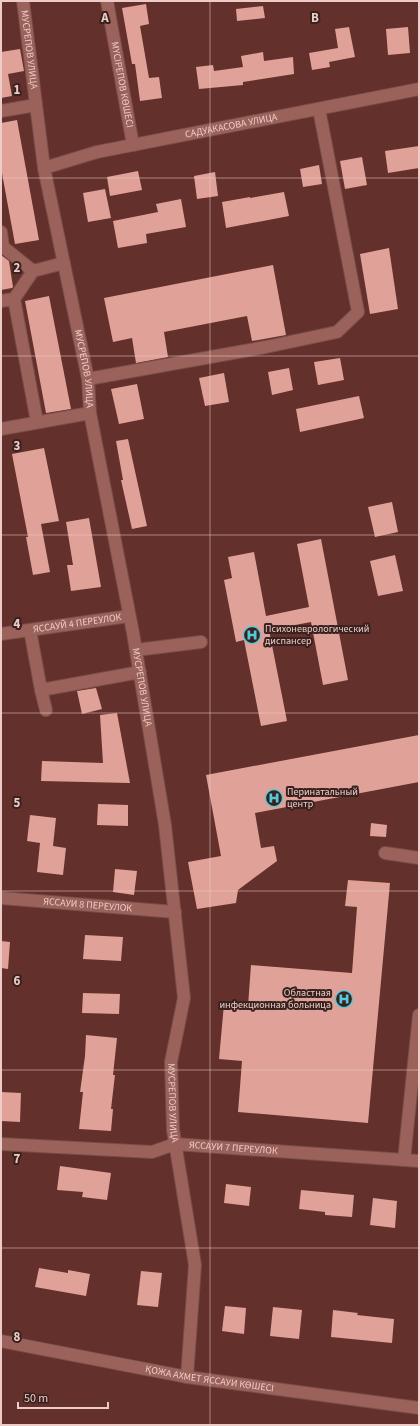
<svg xmlns="http://www.w3.org/2000/svg" width="420" height="1426" viewBox="0 0 420 1426" font-family="'Source Sans 3',sans-serif">
<style>
.building{fill:#dfa198}
.lines{fill:none;stroke-linecap:round;stroke-linejoin:round}
.minor-casing{stroke:#784d48;stroke-width:14}
.minor{stroke:#9a625a;stroke-width:12}
.grid{fill:none;stroke:#edccc7;stroke-width:1;stroke-opacity:0.55}
.labels{text-anchor:middle;dominant-baseline:central;stroke-width:4;stroke-linejoin:round;paint-order:stroke}
.street-label{font-size:10px;fill:#edccc7;stroke:#38211e}
.poi-label{font-size:10px;fill:#edccc7;stroke:#38211e;text-anchor:start}
.grid-label{font-size:13px;text-anchor:middle;font-weight:bold;fill:#edccc7;stroke:#38211e;stroke-width:4;stroke-linejoin:round;paint-order:stroke}
</style>
<rect width="100%" height="100%" fill="#63302b"/>
<g class="building">
<path d="M146 4 149 24 140 26 149 78 159 77 162 98 140 101 135 64H132L122 8Z"/>
<path d="M263 6 265 18 237 21 236 9Z"/>
<path d="M349 27 355 57 329 62 330 67 312 70 309 53 338 48 335 29Z"/>
<path d="M408 27 410 53 388 55 386 29Z"/>
<path d="M20 49 24 71 8 74 12 96 1 98V52Z"/>
<path d="M263 52 264 61 293 57 294 74 243 82V85L199 89 196 67 213 65 214 71 243 67 241 56Z"/>
<path d="M17 120 39 240 15 244 1 168V123Z"/>
<path d="M419 146V168L388 173 385 151Z"/>
<path d="M362 157 367 185 345 189 340 161Z"/>
<path d="M319 165 322 184 303 187 300 169Z"/>
<path d="M138 171 142 190 110 196 107 177Z"/>
<path d="M215 172 218 196 197 199 194 176Z"/>
<path d="M105 189 111 218 88 222 83 193Z"/>
<path d="M284 192 289 216 226 228 222 202 250 197V198Z"/>
<path d="M181 199 186 227 146 234 147 243 118 248 113 221 158 212 156 204Z"/>
<path d="M389 248 398 309 370 314 360 254Z"/>
<path d="M1 255 9 261 13 287 12 288 1 290Z"/>
<path d="M273 265 286 335 252 341 247 316 164 332 168 357 136 363 132 338 113 342 104 298Z"/>
<path d="M49 296 71 409 46 413 25 301Z"/>
<path d="M340 358 344 380 318 385 314 362Z"/>
<path d="M289 368 293 390 272 395 268 372Z"/>
<path d="M224 373 229 402 205 406 199 378Z"/>
<path d="M137 384 144 419 119 424 111 389Z"/>
<path d="M359 396 364 418 300 432 296 409Z"/>
<path d="M128 439 147 526 132 529 121 480H123L116 441Z"/>
<path d="M44 448 59 521 41 524 50 572 33 575 26 537H28L12 454Z"/>
<path d="M392 502 398 532 375 537 368 507Z"/>
<path d="M89 518 101 587 71 591 67 565H73L66 522Z"/>
<path d="M321 539 348 680 323 685 311 622 269 630 287 721 261 726 244 640 236 642 224 580 232 578 228 557 254 552 266 616 309 607 297 544Z"/>
<path d="M395 555 403 591 378 596 370 561Z"/>
<path d="M96 688 102 709 82 714 77 691Z"/>
<path d="M117 713 130 783 41 781 42 761 103 763 100 715Z"/>
<path d="M419 735V782L255 813 261 848 274 846 277 861 238 890 236 903 197 909 188 862 221 856 206 775Z"/>
<path d="M98 804 128 805V826L97 825Z"/>
<path d="M30 815 56 818 53 846 66 848 63 875 37 872 40 843 27 841Z"/>
<path d="M371 823 387 825 386 837 370 836Z"/>
<path d="M115 869 137 871 134 895 113 892Z"/>
<path d="M348 880 390 883 368 1123 238 1112 242 1061 219 1059 224 1004 248 1006 251 965 352 973 357 907 345 906Z"/>
<path d="M85 935 123 937 121 961 83 959Z"/>
<path d="M1 941 10 942 8 969 1 968Z"/>
<path d="M83 993 120 994 119 1014 82 1013Z"/>
<path d="M86 1035 117 1038 113 1075H115L111 1109H113L111 1131 79 1129 83 1092H80L85 1056Z"/>
<path d="M1 1092 21 1093 20 1122 1 1121Z"/>
<path d="M60 1166 111 1173 107 1200 82 1197 83 1192 57 1190Z"/>
<path d="M226 1184 251 1187 249 1206 224 1203Z"/>
<path d="M301 1190 354 1195 352 1217 325 1215V1212L299 1209Z"/>
<path d="M373 1198 397 1201 395 1228 370 1225Z"/>
<path d="M39 1268 68 1273V1270L90 1274 86 1296 35 1287Z"/>
<path d="M141 1271 162 1273 158 1307 137 1305Z"/>
<path d="M225 1306 246 1308 244 1334 222 1331Z"/>
<path d="M273 1307 302 1310 299 1339 270 1336Z"/>
<path d="M333 1310 358 1313 357 1315 394 1319 392 1343 331 1337Z"/>
</g>
<g class="lines">
<g class="minor-casing">
<g id="minor">
<path id="s1" d="M23 1 44 168 88 379 90 413 133 633 165 825 184 998 171 1062 173 1130 195 1265 187 1377"/>
<path id="s2" d="M107 1 133 145"/>
<path d="M1 111 36 105"/>
<path id="s3" d="M44 168 97 152 419 89"/>
<path d="M1 232 3 247"/>
<path d="M1 247H3L33 271"/>
<path d="M14 299 37 422"/>
<path d="M1 301 14 299 33 271 64 263"/>
<path d="M88 379 266 347 337 332 358 312 319 109"/>
<path d="M1 429 90 413"/>
<path d="M30 630 41 690"/>
<path id="s4" d="M1 634 129 616"/>
<path d="M136 650 201 642"/>
<path d="M46 710 41 690 140 672"/>
<path d="M385 853 419 858"/>
<path id="s5" d="M1 898 175 912"/>
<path id="s6" d="M1 1144 152 1152 175 1144 419 1161"/>
<path d="M404 1160 419 1015"/>
<path id="s7" d="M1 1341 187 1377 419 1408"/>
</g>
</g>
<use href="#minor" class="minor"/>
</g>
<path class="grid" d="M210 1V1425M1 178H419M1 356H419M1 535H419M1 713H419M1 891H419M1 1070H419M1 1248H419"/>
<defs>
<g id="hospital-ring" transform="scale(0.9)"><circle r="9.5" fill="#38211e" stroke="#53cbdb" stroke-width="1.5"/><path d="M-5-5h3v3.5h4V-5h3V5h-3V1.5h-4V5h-3Z" fill="#53cbdb"/></g>
</defs>
<g fill-rule="evenodd">
<use href="#hospital-ring" x="252" y="635"/>
<use href="#hospital-ring" x="274" y="798"/>
<use href="#hospital-ring" x="344" y="999"/>
</g>
<g class="labels">
<g class="street-label">
<text stroke="none"><textPath href="#s1" startOffset="49">МУСРЕПОВ УЛИЦА</textPath></text>
<text stroke="none"><textPath href="#s2" startOffset="85">МҮСІРЕПОВ КӨШЕСІ</textPath></text>
<text stroke="none"><textPath href="#s3" startOffset="192">САДУАКАСОВА УЛИЦА</textPath></text>
<text stroke="none"><textPath href="#s1" startOffset="373">МУСРЕПОВ УЛИЦА</textPath></text>
<text stroke="none"><textPath href="#s4" startOffset="77">ЯССАУЙ 4 ПЕРЕУЛОК</textPath></text>
<text stroke="none"><textPath href="#s1" startOffset="697">МУСРЕПОВ УЛИЦА</textPath></text>
<text stroke="none"><textPath href="#s5" startOffset="87">ЯССАУИ 8 ПЕРЕУЛОК</textPath></text>
<text stroke="none"><textPath href="#s1" startOffset="1117">МУСРЕПОВ УЛИЦА</textPath></text>
<text stroke="none"><textPath href="#s6" startOffset="234">ЯССАУИ 7 ПЕРЕУЛОК</textPath></text>
<text stroke="none"><textPath href="#s7" startOffset="212">ҚОЖА АХМЕТ ЯССАУИ КӨШЕСІ</textPath></text>
</g>
<g class="poi-label">
<text x="265" y="629">Психоневрологический<tspan x="265" dy="12">диспансер</tspan></text>
<text x="287" y="792">Перинатальный<tspan x="287" dy="12">центр</tspan></text>
<text x="331" y="993" text-anchor="end">Областная<tspan x="331" dy="12">инфекционная больница</tspan></text>
</g>
</g>
<g class="grid-label">
<text x="105" y="22">A</text>
<text x="315" y="22">B</text>
<text x="17" y="94">1</text>
<text x="17" y="272">2</text>
<text x="17" y="450">3</text>
<text x="17" y="628">4</text>
<text x="17" y="807">5</text>
<text x="17" y="985">6</text>
<text x="17" y="1163">7</text>
<text x="17" y="1341">8</text>
</g>
<rect width="420" height="1426" fill="none" stroke="#edccc7" stroke-width="4"/>
<path d="M18 1402v6h90v-6" fill="none" stroke="#edccc7" stroke-width="2"/>
<text x="24" y="1402" font-size="12" fill="#edccc7" stroke="#38211e" stroke-width="3" paint-order="stroke">50 m</text>
</svg>
